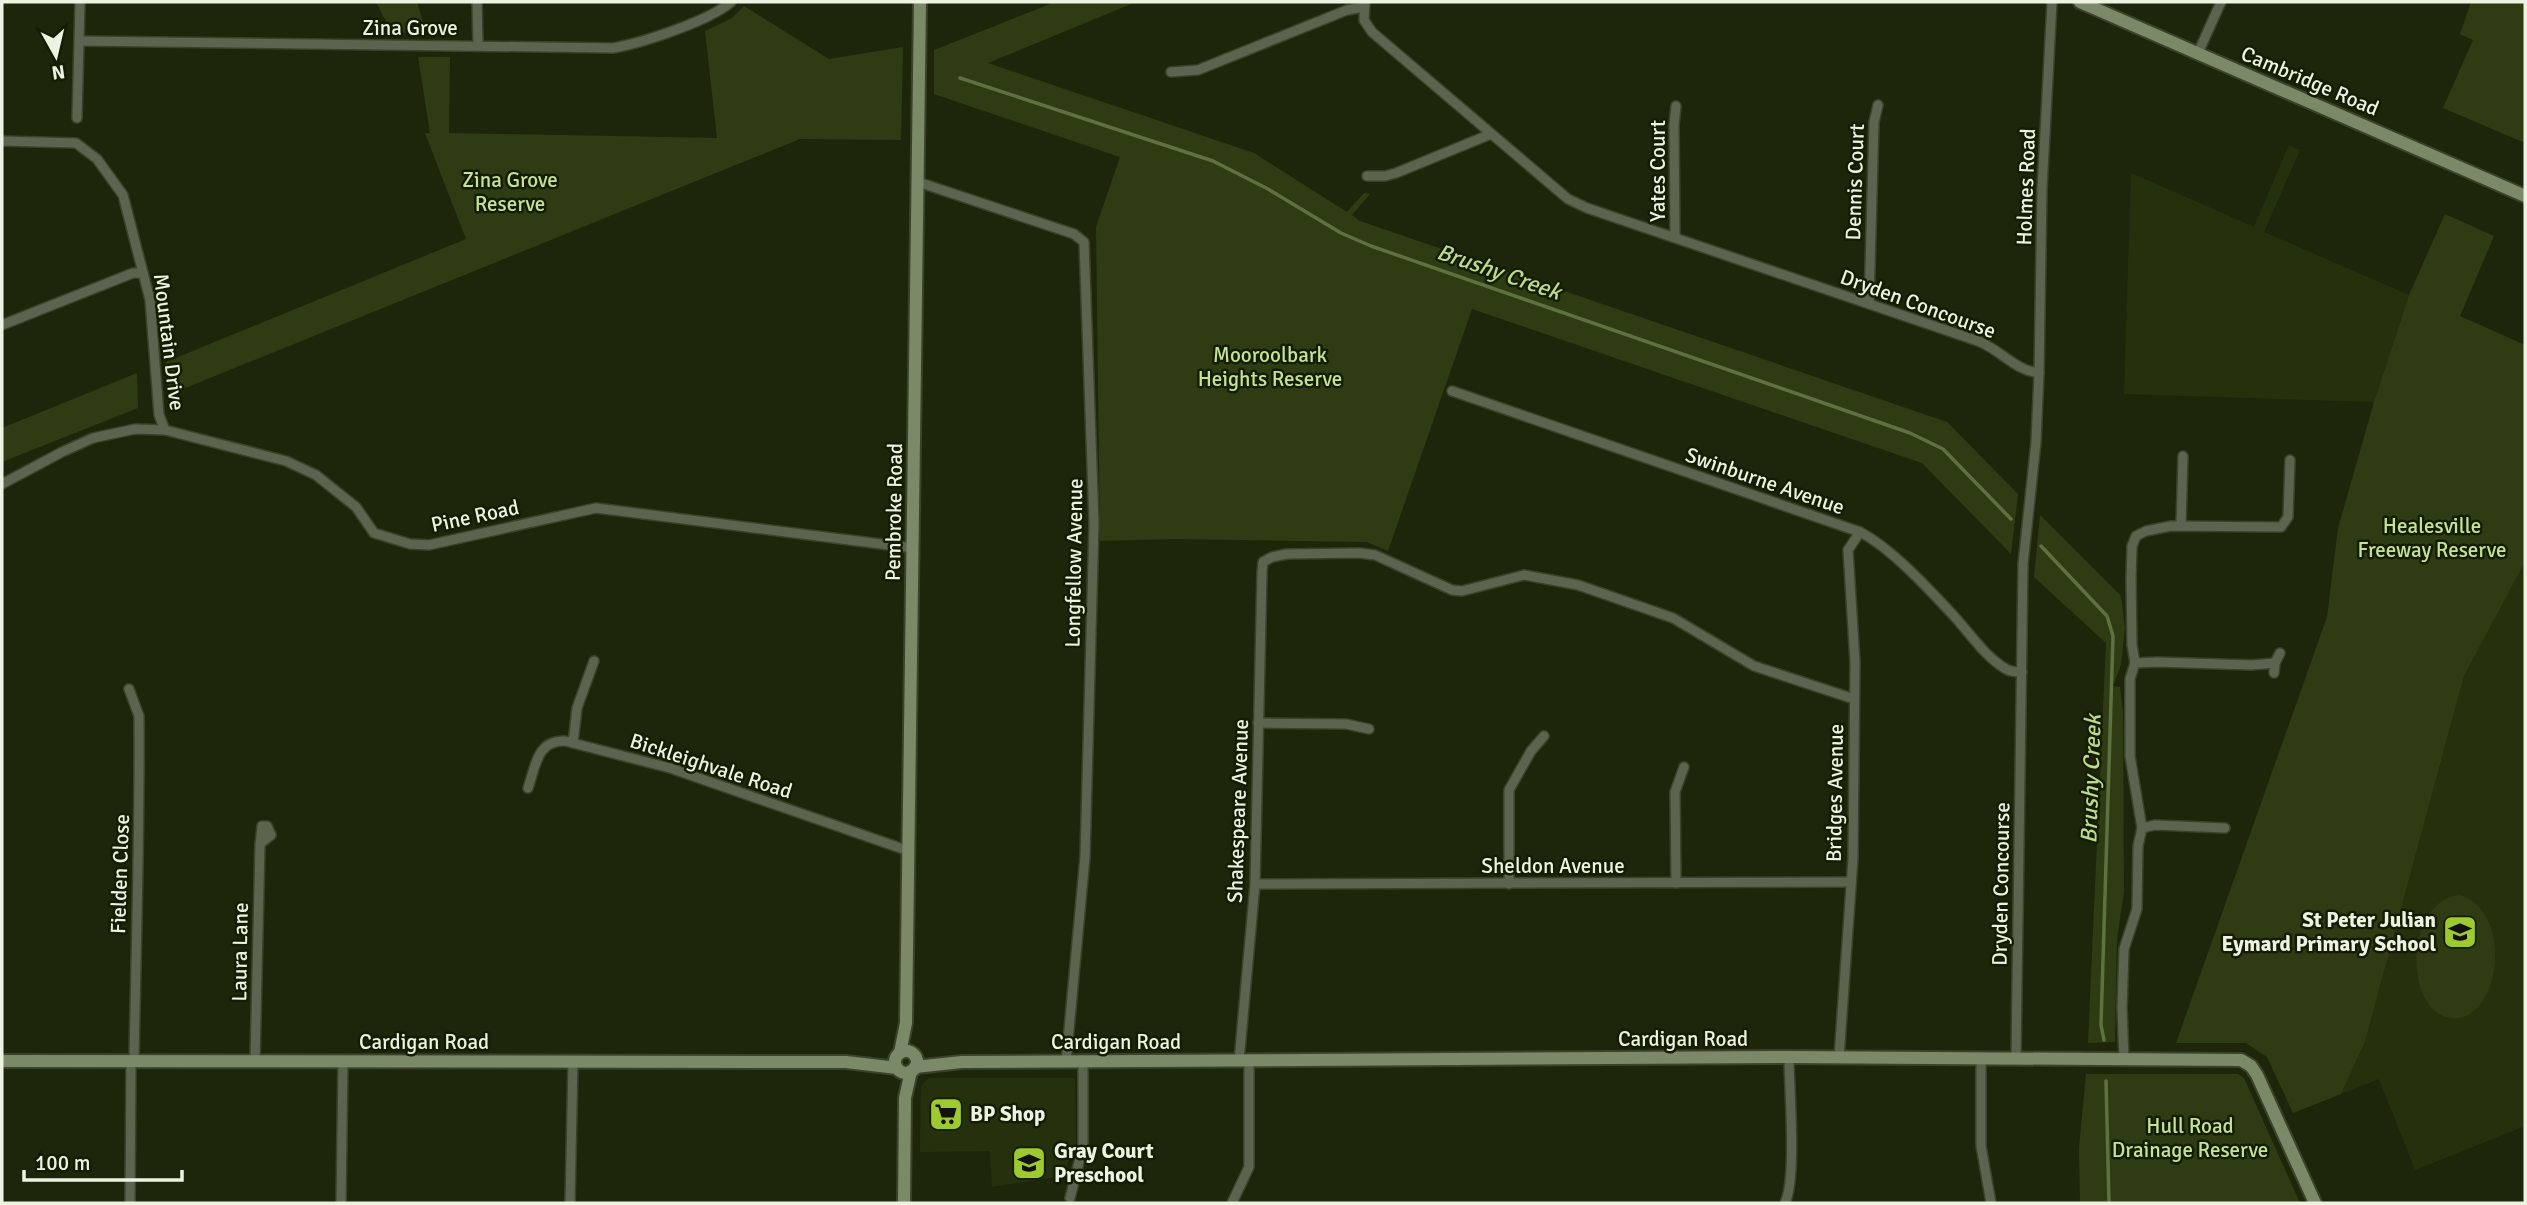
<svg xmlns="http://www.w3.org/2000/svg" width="2527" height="1205" viewBox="0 0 2527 1205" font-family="Signika,sans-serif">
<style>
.built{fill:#25310d}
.green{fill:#2f3c13}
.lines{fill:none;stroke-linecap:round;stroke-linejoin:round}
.stream{stroke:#5f7041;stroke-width:3.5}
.street-casing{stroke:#3a4329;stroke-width:12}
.secondary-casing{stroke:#3a4329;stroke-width:16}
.street{stroke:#5c644f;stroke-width:9}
.secondary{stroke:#7c8968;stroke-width:12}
.labels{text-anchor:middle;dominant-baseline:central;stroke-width:5;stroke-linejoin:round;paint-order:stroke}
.street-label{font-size:21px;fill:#ecf3e2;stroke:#141d03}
.park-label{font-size:21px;fill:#c6e296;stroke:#141d03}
.poi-label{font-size:21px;font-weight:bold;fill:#ecf3e2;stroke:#141d03;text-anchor:start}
.water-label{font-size:23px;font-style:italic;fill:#bfda8f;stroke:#141d03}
</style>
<rect width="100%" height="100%" fill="#1d260b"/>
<g class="built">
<path d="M2289 145 2300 150 2264 232 2409 295 2374 402 2124 394 2131 173 2254 227Z"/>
<path d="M2525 562V1126L2415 1170 2379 1079 2341 1094 2365 1042 2464 676Z"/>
<path d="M929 1078H1075L1076 1151H1072L1063 1176 992 1187 990 1151 920 1152 921 1086Z"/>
</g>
<g class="green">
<path d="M376 2H417L426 33H392Z"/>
<path d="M1055 2H1136L988 63 1254 153 1347 212 1364 193 1370 194 1352 215 1360 221 1947 422 2018 494 2011 554 1922 463 1472 309 1388 551 1367 542 1174 539 1100 541 1096 227 1120 157 934 94V50Z"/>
<path d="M2471 2H2525V143L2443 108 2473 40 2460 34Z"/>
<path d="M744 6 829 59 903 47 901 140 800 139 168 395 166 362 466 239 425 133H430L418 57H450L449 133 717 138 705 31 732 18Z"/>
<path d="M2445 214 2494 236 2460 316 2525 345V562L2464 676 2365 1042 2341 1094 2293 1113 2267 1057 2246 1043H2176L2327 617 2338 528 2374 402 2409 295Z"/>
<path d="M137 373 138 408 2 462V428Z"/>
<path d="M2040 515 2121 596 2125 628 2121 665 2113 686 2120 687 2123 712 2124 892 2117 939 2115 1042 2088 1043 2106 643 2034 577Z"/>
<path d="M2460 895C2515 912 2500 1023 2452 1018 2403 1014 2404 900 2460 895Z"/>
<path d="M2238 1074 2244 1078 2300 1203H2080L2079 1148 2086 1074Z"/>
</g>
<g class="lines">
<g class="stream">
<path d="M960 78 1213 161 1268 189 1341 233 1371 246 1910 433 1943 449 2011 519"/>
<path d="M2041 546 2107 616 2113 636 2101 1025 2104 1040"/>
<path d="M2106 1081 2109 1203"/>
</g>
<g class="street-casing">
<g id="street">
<path d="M477 2 478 45"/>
<path d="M1365 2 1364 20 1372 32 1568 199 1587 208 1978 341C2001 350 2014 370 2039 373L2036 442 2023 564 2016 1058"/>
<path d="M79 41 613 48C642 43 709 21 731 2"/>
<path d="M2198 53 2221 2"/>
<path d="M1171 72 1198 70 1347 10 1364 7"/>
<path d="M77 118 80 2"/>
<path d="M2 141 76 143 97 159 123 195 150 300 159 415 165 430"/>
<path d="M1367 176H1385L1396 173 1491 134"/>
<path d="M918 182 1074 234 1084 242 1094 523 1085 857 1066 1062"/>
<path d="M1675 237 1674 125 1676 106"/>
<path d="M1869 304 1874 122 1878 105"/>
<path d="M2 325 133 273H143"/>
<path d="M2039 373 2042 189 2052 2"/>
<path d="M1452 391 1860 532C1891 548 1928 588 1953 615 1969 632 1985 657 2006 669 2011 672 2016 672 2022 672"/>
<path d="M2 484 62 452 93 438 135 429 165 430 286 461 316 475 356 507 374 533 410 544 429 545 596 508 913 548"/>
<path d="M2181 525 2183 456"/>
<path d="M2135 663 2132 645 2131 579 2132 546 2136 536 2146 531 2171 526 2281 527 2288 517 2290 460"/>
<path d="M2274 673 2275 663 2280 653"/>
<path d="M129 689 139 716C140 831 136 946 134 1061"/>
<path d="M1258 723 1346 724 1369 729"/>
<path d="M573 743 577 708 594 661"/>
<path d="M528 788C536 765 537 740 565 741L670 768 909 851"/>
<path d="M2142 828 2130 756V679L2135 663 2157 662 2251 665 2275 663"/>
<path d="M1676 883 1675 792 1684 767"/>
<path d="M1255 884 1851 882"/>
<path d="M1509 884V790L1531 751 1544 736"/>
<path d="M1839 1058 1853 858 1855 662 1848 550 1860 532"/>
<path d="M1981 1058V1146L1991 1203"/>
<path d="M2124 1059 2122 1008 2124 949 2137 909 2138 846 2142 828 2155 825 2225 828"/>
<path d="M255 1061 260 844 262 826H267L271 835 260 844"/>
<path d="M1239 1061 1255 884 1262 572 1263 562 1272 557 1287 554 1359 553 1375 555 1452 590 1462 591 1524 575 1578 585 1673 618 1754 666 1854 699"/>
<path d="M1070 1198 1083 1146V1062"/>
<path d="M130 1203 131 1061"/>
<path d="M341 1203 343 1061"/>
<path d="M570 1203 573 1062"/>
<path d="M1232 1203 1249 1167V1060"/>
<path d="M1785 1203C1797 1177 1789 1090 1789 1057"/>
</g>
</g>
<g class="secondary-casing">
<g id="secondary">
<path d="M2080 2 2525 196"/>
<circle cx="906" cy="1062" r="11"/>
<path d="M900 1053 906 1023 920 2"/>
<path d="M2 1061 846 1062 897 1068"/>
<path d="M915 1067 962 1062 1789 1057 2241 1060 2251 1066 2257 1075 2315 1203"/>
<path d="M904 1203 905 1098 911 1071"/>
</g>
</g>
<use href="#street" class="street"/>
<use href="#secondary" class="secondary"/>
</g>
<defs>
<g id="school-square" transform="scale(1.75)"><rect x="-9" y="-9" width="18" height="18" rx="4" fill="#9dca2f" stroke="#141d03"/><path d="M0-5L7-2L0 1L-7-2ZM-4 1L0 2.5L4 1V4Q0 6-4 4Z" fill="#111"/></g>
<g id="supermarket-square" transform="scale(1.75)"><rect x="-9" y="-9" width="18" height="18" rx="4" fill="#9dca2f" stroke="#141d03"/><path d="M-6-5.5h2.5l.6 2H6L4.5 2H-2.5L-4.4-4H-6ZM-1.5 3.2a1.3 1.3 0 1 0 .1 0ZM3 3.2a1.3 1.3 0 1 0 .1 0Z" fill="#111"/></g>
</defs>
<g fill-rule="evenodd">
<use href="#school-square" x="2460" y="932"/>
<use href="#supermarket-square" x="946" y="1114"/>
<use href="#school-square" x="1029" y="1163"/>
</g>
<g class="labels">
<g class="street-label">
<text x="410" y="28">Zina Grove</text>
<text transform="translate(2310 81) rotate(23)">Cambridge Road</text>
<text transform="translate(1658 171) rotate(-90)">Yates Court</text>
<text transform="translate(1855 182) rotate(-88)">Dennis Court</text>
<text transform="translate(2026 187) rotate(-88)">Holmes Road</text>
<text transform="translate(1918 304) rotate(20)">Dryden Concourse</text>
<text transform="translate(169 342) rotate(83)">Mountain Drive</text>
<text transform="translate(1765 481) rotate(19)">Swinburne Avenue</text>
<text transform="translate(894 512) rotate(-89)">Pembroke Road</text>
<text transform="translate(475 516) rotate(-12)">Pine Road</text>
<text transform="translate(1074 563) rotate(-89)">Longfellow Avenue</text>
<text transform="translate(711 766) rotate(18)">Bickleighvale Road</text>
<text transform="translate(1835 793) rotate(-89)">Bridges Avenue</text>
<text transform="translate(1238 811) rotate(-88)">Shakespeare Avenue</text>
<text x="1553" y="866">Sheldon Avenue</text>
<text transform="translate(120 874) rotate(-88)">Fielden Close</text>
<text transform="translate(2001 884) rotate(-89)">Dryden Concourse</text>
<text transform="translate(240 952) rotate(-89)">Laura Lane</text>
<text x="1683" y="1039">Cardigan Road</text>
<text x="424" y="1042">Cardigan Road</text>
<text x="1116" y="1042">Cardigan Road</text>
</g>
<g class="park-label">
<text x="510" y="180">Zina Grove<tspan x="510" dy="24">Reserve</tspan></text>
<text x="1270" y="355">Mooroolbark<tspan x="1270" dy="24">Heights Reserve</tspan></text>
<text x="2432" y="526">Healesville<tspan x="2432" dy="24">Freeway Reserve</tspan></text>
<text x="2190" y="1126">Hull Road<tspan x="2190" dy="24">Drainage Reserve</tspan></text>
</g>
<g class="poi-label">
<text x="2436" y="920" text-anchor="end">St Peter Julian<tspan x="2436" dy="24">Eymard Primary School</tspan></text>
<text x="970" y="1114">BP Shop</text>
<text x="1054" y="1151">Gray Court<tspan x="1054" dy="24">Preschool</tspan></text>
</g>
<g class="water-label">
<text transform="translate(1499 272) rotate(19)">Brushy Creek</text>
<text transform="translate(2091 779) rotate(-88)">Brushy Creek</text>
</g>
</g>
<rect width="2527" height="1205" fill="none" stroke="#ecf3e2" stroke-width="7"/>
<g transform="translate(56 56) rotate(172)" stroke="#141d03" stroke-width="5" paint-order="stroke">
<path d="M0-5L12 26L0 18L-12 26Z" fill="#ecf3e2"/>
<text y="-10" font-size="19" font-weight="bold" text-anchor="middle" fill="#ecf3e2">N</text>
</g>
<path d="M24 1170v10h158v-10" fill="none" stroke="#ecf3e2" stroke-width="3.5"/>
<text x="35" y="1170" font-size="21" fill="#ecf3e2" stroke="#141d03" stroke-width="5" paint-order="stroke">100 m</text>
</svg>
